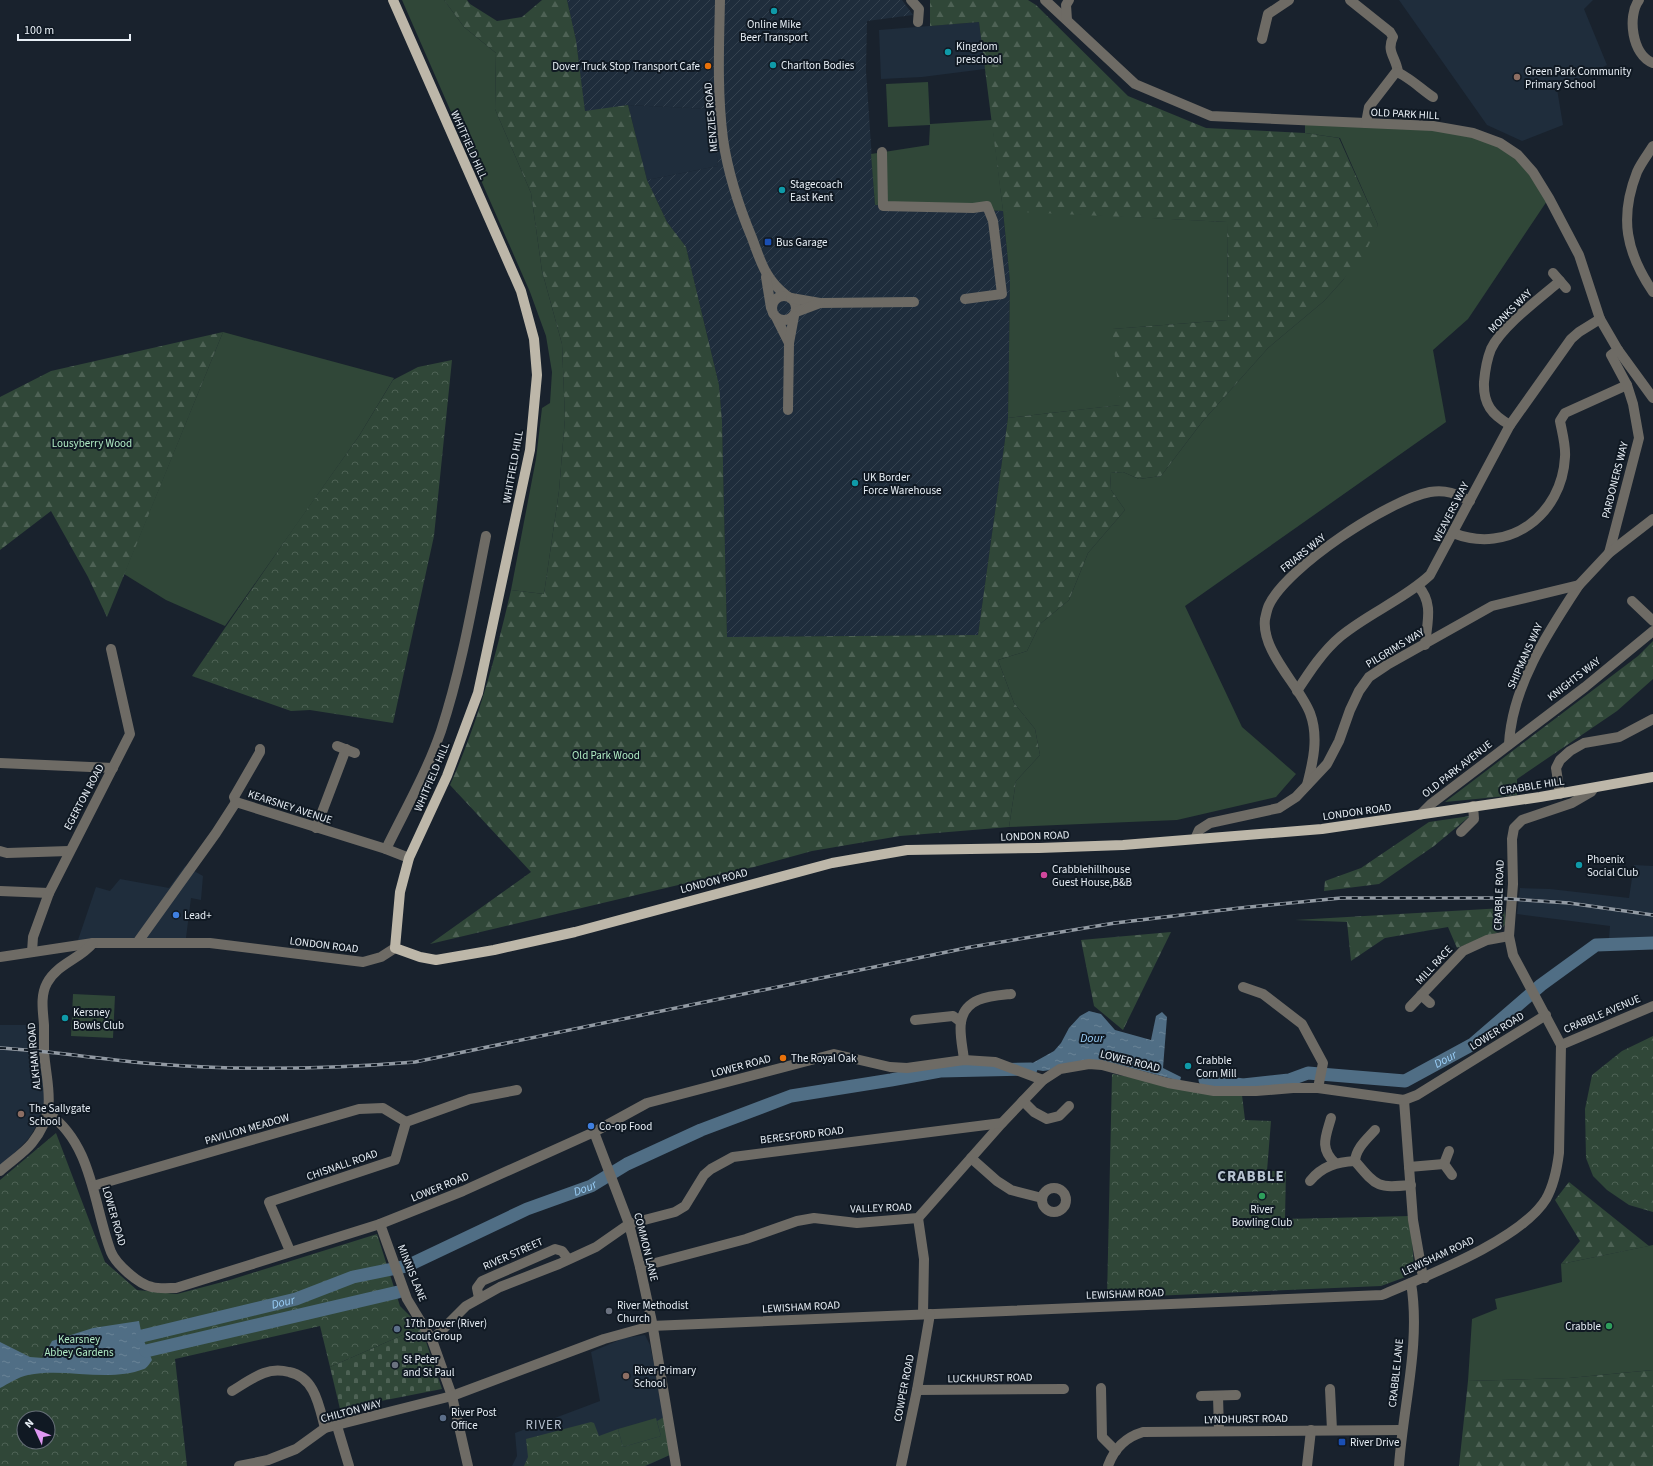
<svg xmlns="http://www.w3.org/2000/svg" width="1653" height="1466" viewBox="0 0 1653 1466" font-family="'Source Sans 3',sans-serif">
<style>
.built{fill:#1f2d3c}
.industrial{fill:url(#industrial-furrows)}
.grass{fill:#304738}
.forest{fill:url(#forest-firs)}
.cemetery{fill:url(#cemetery-stones)}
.park{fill:url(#park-crowns);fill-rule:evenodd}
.water{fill:url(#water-ripples)}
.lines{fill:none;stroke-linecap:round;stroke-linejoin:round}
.river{stroke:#506e85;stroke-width:13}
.minor{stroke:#6e6b65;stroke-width:10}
.major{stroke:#bdb7a9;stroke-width:10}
.rail-casing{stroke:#929aa3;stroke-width:3.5}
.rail{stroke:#101923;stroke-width:2;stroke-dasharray:6;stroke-linecap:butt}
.culture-dot{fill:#0f9aa8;stroke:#101923;stroke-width:1.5}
.food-dot{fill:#e8710a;stroke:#101923;stroke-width:1.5}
.education-dot{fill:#8d6e63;stroke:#101923;stroke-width:1.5}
.transit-dot{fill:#1a4fb4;stroke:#101923;stroke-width:1.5}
.hotel-dot{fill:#d1479c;stroke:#101923;stroke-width:1.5}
.shop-dot{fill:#3f7fe0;stroke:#101923;stroke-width:1.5}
.leisure-dot{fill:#2e9e5b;stroke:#101923;stroke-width:1.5}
.worship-dot{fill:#6b7280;stroke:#101923;stroke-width:1.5}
.service-dot{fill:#5c6f8a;stroke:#101923;stroke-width:1.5}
.labels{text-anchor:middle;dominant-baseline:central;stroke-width:4;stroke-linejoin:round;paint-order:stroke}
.poi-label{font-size:11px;fill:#e8eff6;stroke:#101923;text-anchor:start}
.street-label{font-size:11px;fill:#e8eff6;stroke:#101923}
.park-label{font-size:11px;fill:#b0ebc4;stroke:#101923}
.water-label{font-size:12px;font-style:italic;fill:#99cef7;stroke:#101923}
.quarter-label{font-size:13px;letter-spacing:1px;fill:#b7c3d1;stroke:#101923}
.district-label{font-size:15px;font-weight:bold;letter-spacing:1px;fill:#b7c3d1;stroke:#101923}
</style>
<defs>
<pattern id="industrial-furrows" width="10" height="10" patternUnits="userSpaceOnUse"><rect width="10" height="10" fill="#1f2d3c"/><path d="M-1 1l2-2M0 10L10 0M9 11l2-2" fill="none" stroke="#35424f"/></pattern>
<pattern id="forest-firs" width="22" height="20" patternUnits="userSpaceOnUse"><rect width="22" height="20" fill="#304738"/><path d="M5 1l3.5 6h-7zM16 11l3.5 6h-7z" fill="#4e6255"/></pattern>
<pattern id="cemetery-stones" width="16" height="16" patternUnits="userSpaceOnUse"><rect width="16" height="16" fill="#304738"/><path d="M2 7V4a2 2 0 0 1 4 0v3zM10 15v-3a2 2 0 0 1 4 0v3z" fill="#4e6255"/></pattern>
<pattern id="park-crowns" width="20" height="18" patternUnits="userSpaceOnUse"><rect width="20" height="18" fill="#304738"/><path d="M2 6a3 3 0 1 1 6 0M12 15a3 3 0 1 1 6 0" fill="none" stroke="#4e6255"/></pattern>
<pattern id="water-ripples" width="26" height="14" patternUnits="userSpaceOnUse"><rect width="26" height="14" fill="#506e85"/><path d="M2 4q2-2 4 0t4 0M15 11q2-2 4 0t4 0" fill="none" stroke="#698397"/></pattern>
</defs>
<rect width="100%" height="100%" fill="#19222d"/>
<g class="built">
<path d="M1399 0H1593L1584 9 1607 65 1557 89 1563 125 1522 141 1487 125Z"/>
<path d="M979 22 985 69 922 77 881 79 879 30Z"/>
<path d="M628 105 712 109 718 166 647 180Z"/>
<path d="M1634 865 1653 866V941L1609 939 1610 926 1517 914 1520 888 1550 889 1629 898Z"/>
<path d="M185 866 203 876 201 900 191 898 186 938 78 940 96 887 110 891 120 879 169 888Z"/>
<path d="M0 1025H33L34 1042 42 1063 46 1095 40 1120 29 1138 0 1168Z"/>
<path d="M645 1335 650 1345 672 1454 646 1466H512L517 1456 515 1433 600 1401 591 1352 624 1338Z"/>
</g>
<path class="industrial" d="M567 0H902L913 15 867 21 866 71 875 205 1003 211 1010 281 1008 418 978 635 727 637 722 421 719 385 686 247 667 222 647 180 718 166 712 109 628 105 585 112 576 40Z"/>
<g class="grass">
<path d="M402 0H444L464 27 496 53 495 109 531 193 542 271 562 344 565 418 559 491 544 594 511 590 536 459 542 408 550 403 552 372 546 336 530 292Z"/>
<path d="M928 82 930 124 992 120 1003 210 1227 222 1228 320 1113 329 1121 405 1008 418 1010 281 1003 211 875 205 871 154 929 145 930 125 888 127 886 84Z"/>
<path d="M1305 121 1473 133 1518 155 1549 198 1468 319 1433 350 1446 422 1185 606 1242 727 1296 774 1276 797 1177 820 1009 827 1016 781 1040 755 1035 729 1014 703 998 660 1027 651 1040 624 1069 600 1088 553 1125 510 1111 490 1110 473 1123 472 1139 479 1161 476 1202 422 1268 348 1324 301 1343 280 1378 225 1340 138 1305 133Z"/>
<path d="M223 332 394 378 359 436 225 626 166 600 124 574Z"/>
<path d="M73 994 115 996 113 1038 71 1036Z"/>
<path d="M1653 1245V1370L1569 1378 1468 1381 1472 1319 1497 1309 1495 1299 1562 1282 1561 1264Z"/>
<path d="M656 1418 661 1436 623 1447 618 1429Z"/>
</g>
<g class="forest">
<path d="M444 0H467L470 4 497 21 522 17 542 0H567L576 40 585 111 628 105 647 180 667 222 686 247 719 385 722 421 727 637 978 635 1008 418 1120 405 1112 329 1228 320 1227 222 1003 211 979 22 930 26V0H1028L1036 5 1128 96 1206 128 1305 133 1339 138 1378 225 1365 253 1343 280 1324 301 1268 348 1202 422 1161 476 1139 479 1123 472 1110 473 1111 490 1125 510 1088 553 1069 600 1040 624 1027 651 998 660 1014 703 1035 729 1040 755 1016 781 1009 827 900 836 812 851 754 867 430 944 531 872 450 785C479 720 495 659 511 590L544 594 559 491 565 418 562 344 542 271 531 193 495 109 496 53 464 27Z"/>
<path d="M223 332 107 617 88 577 51 511 0 550V397L51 371Z"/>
<path d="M1653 641V679L1617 711 1517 779V795L1445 802 1638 656Z"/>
<path d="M1470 816 1434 846 1379 884 1324 891 1325 881 1361 868 1429 822Z"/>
<path d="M1504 908 1506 923 1501 931 1457 948 1448 927 1385 938 1351 961 1347 922 1295 920Z"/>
<path d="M1171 932 1123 1030 1094 1006 1081 940Z"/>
<path d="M1569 1182 1649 1246 1561 1264 1580 1241 1555 1200Z"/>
<path d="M1653 1370V1466H1459L1468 1381 1569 1378Z"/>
</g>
<path class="cemetery" d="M421 1327 442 1389 340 1409 330 1367Z"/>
<g class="park">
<path d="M452 360 434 536 393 723 310 710 291 711 192 676 293 529 359 436 393 380 418 367Z"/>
<path d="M1653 1036V1212L1629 1205 1607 1190 1593 1176 1586 1158 1585 1109 1592 1075 1622 1051Z"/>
<path d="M1112 1074C1155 1080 1199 1098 1242 1095L1245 1120 1271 1121 1267 1171H1286L1285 1219 1410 1216 1414 1266 1411 1275 1381 1286 1107 1298Z"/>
<path d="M56 1133 105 1262 137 1290 177 1294 230 1280 377 1234 400 1306 421 1327 330 1367 320 1326 175 1359 187 1466H0V1180ZM24 1418H48V1442H24Z"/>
<path d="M664 1417 672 1454 645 1466H524L528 1457 526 1439 591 1422 594 1423 599 1436 618 1429 623 1447 661 1436 657 1421Z"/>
</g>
<g class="water">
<path d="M1089 1011 1101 1014 1115 1030 1151 1040 1156 1016 1162 1012 1167 1017 1163 1068 1181 1077 1180 1081 1108 1062 1043 1071 1031 1069 1029 1065 1054 1051 1061 1043 1069 1028 1080 1016Z"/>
<path d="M139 1321 142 1336 152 1360C150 1363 147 1368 144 1369 107 1383 65 1367 28 1375 18 1377 8 1384 0 1388V1342L30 1357 43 1358 52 1341 93 1328Z"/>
</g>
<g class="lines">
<g class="river">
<path id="s1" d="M1205 1080 1243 1085 1289 1080 1308 1073 1405 1081 1473 1044 1541 985 1596 945 1653 943"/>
<path id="s2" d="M142 1336 296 1299 353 1277 407 1266 527 1209 591 1186 627 1164 701 1130 791 1096 891 1080 940 1071 1031 1069"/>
<path d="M146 1351 398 1292"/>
</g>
<g class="minor">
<path d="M720 0C719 46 717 93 723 139 728 173 739 207 752 238 761 263 766 280 787 296"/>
<path d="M911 0 919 9 918 22"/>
<path d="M1045 0 1135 84 1211 116 1433 126 1473 133 1500 143 1518 155 1533 172 1549 198 1579 255 1600 319 1618 350 1653 398"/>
<path d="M1350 0 1390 32 1393 37C1386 52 1396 57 1398 72"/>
<path d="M1639 0C1627 16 1632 55 1653 63"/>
<path d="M1067 20 1066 5 1069 0"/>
<path d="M1262 39 1268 14 1289 0"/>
<path d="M1366 123 1369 107 1396 72C1407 75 1422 90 1433 97"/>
<path d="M1653 146C1648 154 1641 163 1637 172 1619 218 1626 252 1653 292"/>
<path d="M882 152 883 206 973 208 987 206 993 221 1002 294 965 299"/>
<path d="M1553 273 1566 288"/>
<path d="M766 277 771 308"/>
<circle cx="784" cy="308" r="12"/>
<path d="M791 298 820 303 914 302"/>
<path d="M796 312 820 303"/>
<path d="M777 319 789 343 788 410"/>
<path d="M789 343 794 316"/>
<path d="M1510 425C1492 415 1483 404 1484 382 1485 371 1487 359 1491 349 1502 326 1540 298 1560 281"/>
<path d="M1453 533C1509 555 1562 515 1565 457 1566 446 1562 432 1560 421L1565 413 1627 385"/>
<path d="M1609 553 1639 438 1633 404 1627 385 1611 355 1618 350"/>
<path d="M1418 586C1434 603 1427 623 1425 645"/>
<path d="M1632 601 1653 621"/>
<path d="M1297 691C1310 671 1323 651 1341 636 1369 613 1403 600 1430 575L1510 425 1571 339 1579 332 1600 319"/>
<path d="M1509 744C1512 686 1548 632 1579 585"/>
<path d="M337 746 355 753"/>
<path d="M0 763 113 768"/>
<path d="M1307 785C1313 762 1319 737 1310 713 1299 685 1261 651 1265 619 1266 615 1267 609 1269 605 1287 567 1388 500 1430 492 1446 489 1456 494 1470 501"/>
<path d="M1560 794 1556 768 1560 760 1570 751 1584 743 1619 737 1653 719"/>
<path d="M236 802 234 797 260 752V749"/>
<path d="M1420 815 1431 804 1585 687 1653 631"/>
<path d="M316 828 346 749"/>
<path d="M1461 832 1474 819 1473 806"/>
<path d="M1195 839 1199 830 1210 823 1279 808 1296 797 1327 764 1339 741 1350 710 1359 691 1369 677 1387 665 1492 606 1579 585 1609 553 1653 519"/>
<path d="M386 849C405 810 427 772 441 731 462 667 473 601 486 536"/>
<path d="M0 851 7 853 69 851"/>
<path d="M0 891 49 893"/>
<path d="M137 943 216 833 236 802 386 849 409 858"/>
<path d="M32 952 33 937 49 893 130 734 111 649"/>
<path d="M0 957 93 943H210L363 962 381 957 395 948"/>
<path d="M1243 987 1263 994 1302 1024 1323 1063 1318 1088"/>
<path d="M1421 995 1430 1003"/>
<path d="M1410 1007 1463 951 1487 940 1509 936"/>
<path d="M915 1020 953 1016 961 1022"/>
<path d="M1561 1045 1653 1006"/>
<path d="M964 1060C963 1049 959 1033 961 1022 965 997 991 996 1011 994"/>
<path d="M1404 1100 1413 1220 1422 1272 1425 1278"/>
<path d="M1023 1101 1034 1112 1047 1119 1059 1116 1069 1106"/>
<path d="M48 1113C93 1145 93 1204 111 1252 116 1264 138 1284 152 1287 159 1289 169 1288 176 1288L380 1224 463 1191 594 1132 647 1103 834 1054 890 1067 907 1068 964 1060 995 1062 1043 1080"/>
<path d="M1331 1118C1326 1136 1319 1148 1335 1163"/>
<path d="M1375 1130C1367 1139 1356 1148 1355 1161 1377 1187 1377 1188 1411 1185"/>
<path d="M594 1132 629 1224 640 1267 652 1322 676 1466"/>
<path d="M1449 1151 1444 1164 1452 1175"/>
<path d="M971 1158 997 1181 1011 1190 1042 1198"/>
<path d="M1409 1167 1444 1164"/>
<path d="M0 1171C10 1162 24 1153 32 1143 58 1110 47 1089 44 1052 44 1043 44 1034 44 1025 43 1011 40 996 47 983 57 964 80 959 93 943"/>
<path d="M1310 1181C1322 1166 1337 1162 1355 1161"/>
<path d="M93 1186 359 1109 383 1108 406 1122"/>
<circle cx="1054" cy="1200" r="12"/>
<path d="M918 1218 924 1259 923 1314"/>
<path d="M380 1224 407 1299 432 1340 452 1396 468 1466"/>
<path d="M290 1251 269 1202 395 1160 406 1122 470 1099 517 1090"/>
<path d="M640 1267 746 1239 797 1221 814 1218 857 1223 918 1218 1002 1123 1043 1080 1060 1069 1089 1064 1102 1065 1168 1083 1214 1091H1256L1293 1088H1318L1404 1100 1417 1095 1546 1015"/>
<path d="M479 1298 477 1288 482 1281 555 1249 562 1251 568 1259"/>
<path d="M432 1340 466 1306 500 1287 559 1264 596 1247 629 1224 675 1212 685 1206 704 1175 711 1169 733 1157 1002 1123"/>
<path d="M1101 1388 1102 1437 1116 1451"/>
<path d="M1330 1389 1332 1430"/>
<path d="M917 1390 1064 1389"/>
<path d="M232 1391C242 1385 253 1377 264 1373 272 1370 281 1370 289 1372 315 1377 319 1406 325 1428"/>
<path d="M1201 1396 1236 1395"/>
<path d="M1218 1396 1219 1431"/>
<path d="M337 1426 349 1466"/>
<path d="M239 1466 268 1460 296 1449 325 1428 452 1396 604 1339 651 1326 1382 1295C1426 1276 1521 1240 1546 1199 1554 1185 1557 1169 1559 1153L1561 1045 1513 955 1509 936 1513 884 1512 839 1514 828 1522 820 1572 803 1591 792 1594 788"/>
<path d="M901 1466 917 1390 930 1314"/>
<path d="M1108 1466C1114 1449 1126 1437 1143 1432L1401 1430"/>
<path d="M1307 1466 1311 1430"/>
<path d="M1399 1466C1403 1406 1421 1343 1411 1283"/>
</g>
<path class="major" d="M393 0 521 291 534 339 537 375 530 450 478 693 447 776 409 858 400 892 395 948 420 957 436 960 494 950 575 932 832 863 907 850 1039 848 1123 845 1322 829 1540 797 1653 777"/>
<g class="rail-casing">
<path id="rail" d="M0 1048C53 1051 104 1060 157 1064 242 1071 330 1069 415 1062L971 947 1115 923 1240 908 1341 898H1496L1569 903 1653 915"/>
</g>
<use href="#rail" class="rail"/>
</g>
<g class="culture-dot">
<circle cx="774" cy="11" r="4"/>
<circle cx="948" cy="52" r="4"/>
<circle cx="773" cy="65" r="4"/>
<circle cx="782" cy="190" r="4"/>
<circle cx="855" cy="483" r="4"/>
<circle cx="1579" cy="865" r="4"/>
<circle cx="65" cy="1018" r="4"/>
<circle cx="1188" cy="1066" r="4"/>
</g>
<g class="food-dot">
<circle cx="708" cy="66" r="4"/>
<circle cx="783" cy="1058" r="4"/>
</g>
<g class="education-dot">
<circle cx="1517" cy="77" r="4"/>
<circle cx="21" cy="1114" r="4"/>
<circle cx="626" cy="1376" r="4"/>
</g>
<g class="transit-dot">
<rect x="764" y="238" width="8" height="8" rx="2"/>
<rect x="1338" y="1438" width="8" height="8" rx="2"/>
</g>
<circle class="hotel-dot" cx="1044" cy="875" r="4"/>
<g class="shop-dot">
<circle cx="176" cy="915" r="4"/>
<circle cx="591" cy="1126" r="4"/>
</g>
<g class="leisure-dot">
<circle cx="1262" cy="1196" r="4"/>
<circle cx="1609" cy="1326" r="4"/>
</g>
<g class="worship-dot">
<circle cx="609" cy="1311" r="4"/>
<circle cx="395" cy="1365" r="4"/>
</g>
<g class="service-dot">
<circle cx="397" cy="1329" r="4"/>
<circle cx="443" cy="1418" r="4"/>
</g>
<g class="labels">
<g class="poi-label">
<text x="774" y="24" text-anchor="middle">Online Mike<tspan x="774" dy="13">Beer Transport</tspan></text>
<text x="956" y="46">Kingdom<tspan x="956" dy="13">preschool</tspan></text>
<text x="781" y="65">Charlton Bodies</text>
<text x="700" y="66" text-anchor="end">Dover Truck Stop Transport Cafe</text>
<text x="1525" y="71">Green Park Community<tspan x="1525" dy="13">Primary School</tspan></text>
<text x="790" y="184">Stagecoach<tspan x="790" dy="13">East Kent</tspan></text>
<text x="776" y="242">Bus Garage</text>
<text x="863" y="477">UK Border<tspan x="863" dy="13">Force Warehouse</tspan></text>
<text x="1587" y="859">Phoenix<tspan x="1587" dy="13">Social Club</tspan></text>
<text x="1052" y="869">Crabblehillhouse<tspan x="1052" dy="13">Guest House,B&amp;B</tspan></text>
<text x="184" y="915">Lead+</text>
<text x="73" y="1012">Kersney<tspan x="73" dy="13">Bowls Club</tspan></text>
<text x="791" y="1058">The Royal Oak</text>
<text x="1196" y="1060">Crabble<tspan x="1196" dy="13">Corn Mill</tspan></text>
<text x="29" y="1108">The Sallygate<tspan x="29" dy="13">School</tspan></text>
<text x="599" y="1126">Co-op Food</text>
<text x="1262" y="1209" text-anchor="middle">River<tspan x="1262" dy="13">Bowling Club</tspan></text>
<text x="617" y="1305">River Methodist<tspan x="617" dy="13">Church</tspan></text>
<text x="405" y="1323">17th Dover (River)<tspan x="405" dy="13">Scout Group</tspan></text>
<text x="1601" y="1326" text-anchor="end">Crabble</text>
<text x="403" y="1359">St Peter<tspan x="403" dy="13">and St Paul</tspan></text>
<text x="634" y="1370">River Primary<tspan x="634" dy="13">School</tspan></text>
<text x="451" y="1412">River Post<tspan x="451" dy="13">Office</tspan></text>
<text x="1350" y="1442">River Drive</text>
</g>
<g class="street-label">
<text transform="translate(1405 114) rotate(3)">OLD PARK HILL</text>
<text transform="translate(711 117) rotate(-95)">MENZIES ROAD</text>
<text transform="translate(469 145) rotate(66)">WHITFIELD HILL</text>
<text transform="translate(1510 311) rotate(-45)">MONKS WAY</text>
<text transform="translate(513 467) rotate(-80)">WHITFIELD HILL</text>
<text transform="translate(1615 480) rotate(-76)">PARDONERS WAY</text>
<text transform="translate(1451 512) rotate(-63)">WEAVERS WAY</text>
<text transform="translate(1303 553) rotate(-39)">FRIARS WAY</text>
<text transform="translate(1395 648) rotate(-31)">PILGRIMS WAY</text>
<text transform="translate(1525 656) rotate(-66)">SHIPMANS WAY</text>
<text transform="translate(1574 679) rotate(-38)">KNIGHTS WAY</text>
<text transform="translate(1457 769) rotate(-38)">OLD PARK AVENUE</text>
<text transform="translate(432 777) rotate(-67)">WHITFIELD HILL</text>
<text transform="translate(1532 786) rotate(-9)">CRABBLE HILL</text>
<text transform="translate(84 797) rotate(-62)">EGERTON ROAD</text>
<text transform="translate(290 807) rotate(18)">KEARSNEY AVENUE</text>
<text transform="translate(1357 812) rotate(-8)">LONDON ROAD</text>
<text transform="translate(1035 836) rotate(-2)">LONDON ROAD</text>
<text transform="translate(714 881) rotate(-15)">LONDON ROAD</text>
<text transform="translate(1499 895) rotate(-88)">CRABBLE ROAD</text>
<text transform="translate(324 945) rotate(7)">LONDON ROAD</text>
<text transform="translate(1434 965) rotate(-47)">MILL RACE</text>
<text transform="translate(1602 1014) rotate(-23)">CRABBLE AVENUE</text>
<text transform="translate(1497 1031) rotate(-32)">LOWER ROAD</text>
<text transform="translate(34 1056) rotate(-95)">ALKHAM ROAD</text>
<text transform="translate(1130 1061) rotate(14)">LOWER ROAD</text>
<text transform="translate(741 1066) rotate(-15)">LOWER ROAD</text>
<text transform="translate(247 1129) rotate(-16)">PAVILION MEADOW</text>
<text transform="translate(802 1135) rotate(-7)">BERESFORD ROAD</text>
<text transform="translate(342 1165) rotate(-19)">CHISNALL ROAD</text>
<text transform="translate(440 1187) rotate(-22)">LOWER ROAD</text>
<text transform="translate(881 1208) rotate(-2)">VALLEY ROAD</text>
<text transform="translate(114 1216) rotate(74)">LOWER ROAD</text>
<text transform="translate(646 1247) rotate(76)">COMMON LANE</text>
<text transform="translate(513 1254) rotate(-24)">RIVER STREET</text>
<text transform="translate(1438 1256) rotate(-25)">LEWISHAM ROAD</text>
<text transform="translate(412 1273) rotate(68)">MINNIS LANE</text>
<text transform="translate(1125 1294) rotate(-2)">LEWISHAM ROAD</text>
<text transform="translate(801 1307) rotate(-3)">LEWISHAM ROAD</text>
<text transform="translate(1396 1373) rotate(-84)">CRABBLE LANE</text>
<text transform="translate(990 1378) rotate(-1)">LUCKHURST ROAD</text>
<text transform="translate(904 1388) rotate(-79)">COWPER ROAD</text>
<text transform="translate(351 1411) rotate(-15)">CHILTON WAY</text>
<text transform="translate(1246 1419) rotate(-1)">LYNDHURST ROAD</text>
</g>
<g class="park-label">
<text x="92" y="443">Lousyberry Wood</text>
<text x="606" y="755">Old Park Wood</text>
<text x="79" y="1339">Kearsney<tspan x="79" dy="13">Abbey Gardens</tspan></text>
</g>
<g class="water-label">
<text x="1092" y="1038">Dour</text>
<text stroke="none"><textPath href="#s1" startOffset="248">Dour</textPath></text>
<text stroke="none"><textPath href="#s2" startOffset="469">Dour</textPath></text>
<text stroke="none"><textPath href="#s2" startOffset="145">Dour</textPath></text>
</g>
<g class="quarter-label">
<text x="544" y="1425">RIVER</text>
</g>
<g class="district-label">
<text x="1251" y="1176">CRABBLE</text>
</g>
</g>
<g transform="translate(36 1430) rotate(314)"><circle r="19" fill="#101923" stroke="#666f77"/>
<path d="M0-3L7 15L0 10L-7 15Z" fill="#df98f2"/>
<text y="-6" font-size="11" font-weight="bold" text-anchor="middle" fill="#e8eff6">N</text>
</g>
<path d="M18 34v6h112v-6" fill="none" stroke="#e8eff6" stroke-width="2"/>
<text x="24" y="34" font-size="12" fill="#e8eff6" stroke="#101923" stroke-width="3" paint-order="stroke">100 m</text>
</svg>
